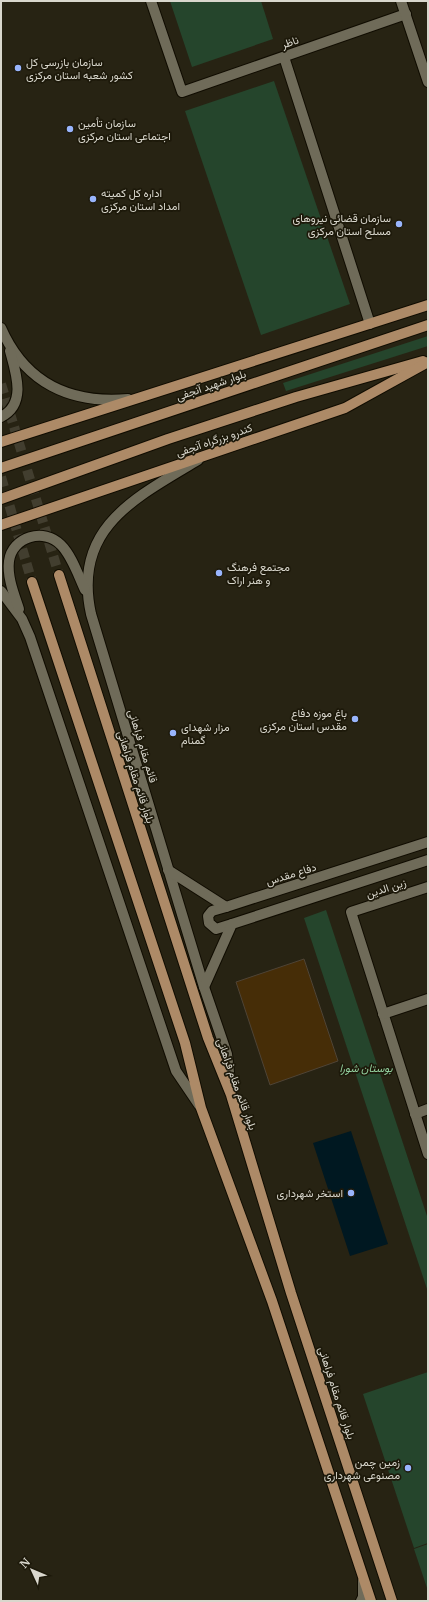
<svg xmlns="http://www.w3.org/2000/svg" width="429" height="1602" viewBox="0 0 429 1602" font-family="Merriweather,Vazirmatn,serif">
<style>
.green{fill:#25452c}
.water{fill:#001821}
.building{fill:#462d07;stroke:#4f4436}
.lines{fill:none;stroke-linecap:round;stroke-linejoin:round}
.major-tunnel{stroke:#423e2f;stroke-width:10;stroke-dasharray:10 5;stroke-linecap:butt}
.minor-casing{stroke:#100c01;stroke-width:12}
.major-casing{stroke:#100c01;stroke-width:12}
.minor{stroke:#6f6b59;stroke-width:10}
.major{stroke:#ad8a67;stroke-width:10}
.poi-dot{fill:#99b5fd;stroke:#1d190a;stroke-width:1.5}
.labels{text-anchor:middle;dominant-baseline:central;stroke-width:3.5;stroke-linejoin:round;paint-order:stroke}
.street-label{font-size:11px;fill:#d9d7cd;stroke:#1d190a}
.poi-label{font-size:11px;fill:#d9d7cd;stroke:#1d190a;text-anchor:start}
.park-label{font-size:11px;font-style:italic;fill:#93d09f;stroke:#1d190a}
</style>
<rect width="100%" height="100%" fill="#272313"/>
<g class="green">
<path d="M170 1H261L273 39 192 67Z"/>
<path d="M274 81 350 304 261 335 185 111Z"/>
<path d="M428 336V346L286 391 283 383Z"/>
<path d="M326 910 428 1219V1292L304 918Z"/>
<path d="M428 1372V1543L414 1548 363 1394Z"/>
<path d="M428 1544V1591L414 1549Z"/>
</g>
<path class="water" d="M351 1131 388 1244 350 1256 313 1143Z"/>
<path class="building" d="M304 959 338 1061 270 1085 236 982Z"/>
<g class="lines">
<g class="major-tunnel">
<path d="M1 384 59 575"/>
<path d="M1 477 32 582"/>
</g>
<g class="minor-casing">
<g id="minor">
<path d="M151 1 182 92 406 14"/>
<path d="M401 1 428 82"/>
<path d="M284 57 370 324"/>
<path d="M1 328C25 383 70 404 128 399"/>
<path d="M1 417C27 404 16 373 10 351"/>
<path d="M198 460C135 498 72 528 91 614L204 987 227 1054 231 1091"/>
<path d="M1 591 22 619 30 637 176 1071 199 1105"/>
<path d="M19 609C14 594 7 577 9 561 12 537 44 527 61 545 72 556 78 575 85 590"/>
<path d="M168 870 226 907 428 842"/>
<path d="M428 887 351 912 428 1154"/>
<path d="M226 907 212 911 208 916 209 923 216 929 232 924"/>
<path d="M204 987 232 924 428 860"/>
<path d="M383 1014 428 999"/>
<path d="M415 1114 428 1109"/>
<path d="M361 1601 363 1597V1581"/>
</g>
</g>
<g class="major-casing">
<g id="major">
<path d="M1 442 428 305"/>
<path d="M1 468 428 325"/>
<path d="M1 499 168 439 296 397 423 361"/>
<path d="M1 525 345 408 428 362"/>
<path d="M59 575 208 1038 231 1095 291 1293 392 1601"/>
<path d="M32 582 185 1043 201 1108 272 1301 371 1601"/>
</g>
</g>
<use href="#minor" class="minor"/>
<use href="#major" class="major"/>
</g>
<g class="poi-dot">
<circle cx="18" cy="68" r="4"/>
<circle cx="70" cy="129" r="4"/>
<circle cx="93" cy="199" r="4"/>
<circle cx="399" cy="224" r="4"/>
<circle cx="219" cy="573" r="4"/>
<circle cx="355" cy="719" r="4"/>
<circle cx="173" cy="733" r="4"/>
<circle cx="351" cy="1193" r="4"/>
<circle cx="408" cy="1468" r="4"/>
</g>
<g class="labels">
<g class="street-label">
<text transform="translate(290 42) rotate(-19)">ناظر</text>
<text transform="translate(211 385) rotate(-19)">بلوار شهید آنجفی</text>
<text transform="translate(214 440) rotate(-19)">کندرو بزرگراه آنجفی</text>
<text transform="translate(143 746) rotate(73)">قائم مقام فراهانی</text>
<text transform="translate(136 777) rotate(72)">بلوار قائم مقام فراهانی</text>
<text transform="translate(291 874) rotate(-17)">دفاع مقدس</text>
<text transform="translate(386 888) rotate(-18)">زین الدین</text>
<text transform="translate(237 1084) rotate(70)">بلوار قائم مقام فراهانی</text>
<text transform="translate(337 1393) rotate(72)">بلوار قائم مقام فراهانی</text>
</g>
<g class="poi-label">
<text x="26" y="62">سازمان بازرسی کل<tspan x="26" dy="13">کشور شعبه استان مرکزی</tspan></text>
<text x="78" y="123">سازمان تأمین<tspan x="78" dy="13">اجتماعی استان مرکزی</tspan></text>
<text x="101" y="193">اداره کل کمیته<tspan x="101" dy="13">امداد استان مرکزی</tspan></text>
<text x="391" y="218" text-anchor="end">سازمان قضائی نیروهای<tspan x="391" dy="13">مسلح استان مرکزی</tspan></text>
<text x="227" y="567">مجتمع فرهنگ<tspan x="227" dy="13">و هنر اراک</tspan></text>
<text x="347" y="713" text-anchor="end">باغ موزه دفاع<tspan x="347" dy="13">مقدس استان مرکزی</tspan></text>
<text x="181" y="727">مزار شهدای<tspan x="181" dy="13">گمنام</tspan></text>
<text x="343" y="1193" text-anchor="end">استخر شهرداری</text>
<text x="400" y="1462" text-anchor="end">زمین چمن<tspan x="400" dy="13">مصنوعی شهرداری</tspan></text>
</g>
<g class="park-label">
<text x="366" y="1068">بوستان شورا</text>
</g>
</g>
<rect width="429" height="1602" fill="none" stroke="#d9d7cd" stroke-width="4"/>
<g transform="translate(32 1570) rotate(314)" stroke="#1d190a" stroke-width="3" paint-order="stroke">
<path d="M0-3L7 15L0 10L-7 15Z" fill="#d9d7cd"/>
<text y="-6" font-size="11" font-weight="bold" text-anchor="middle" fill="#d9d7cd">N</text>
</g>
</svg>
